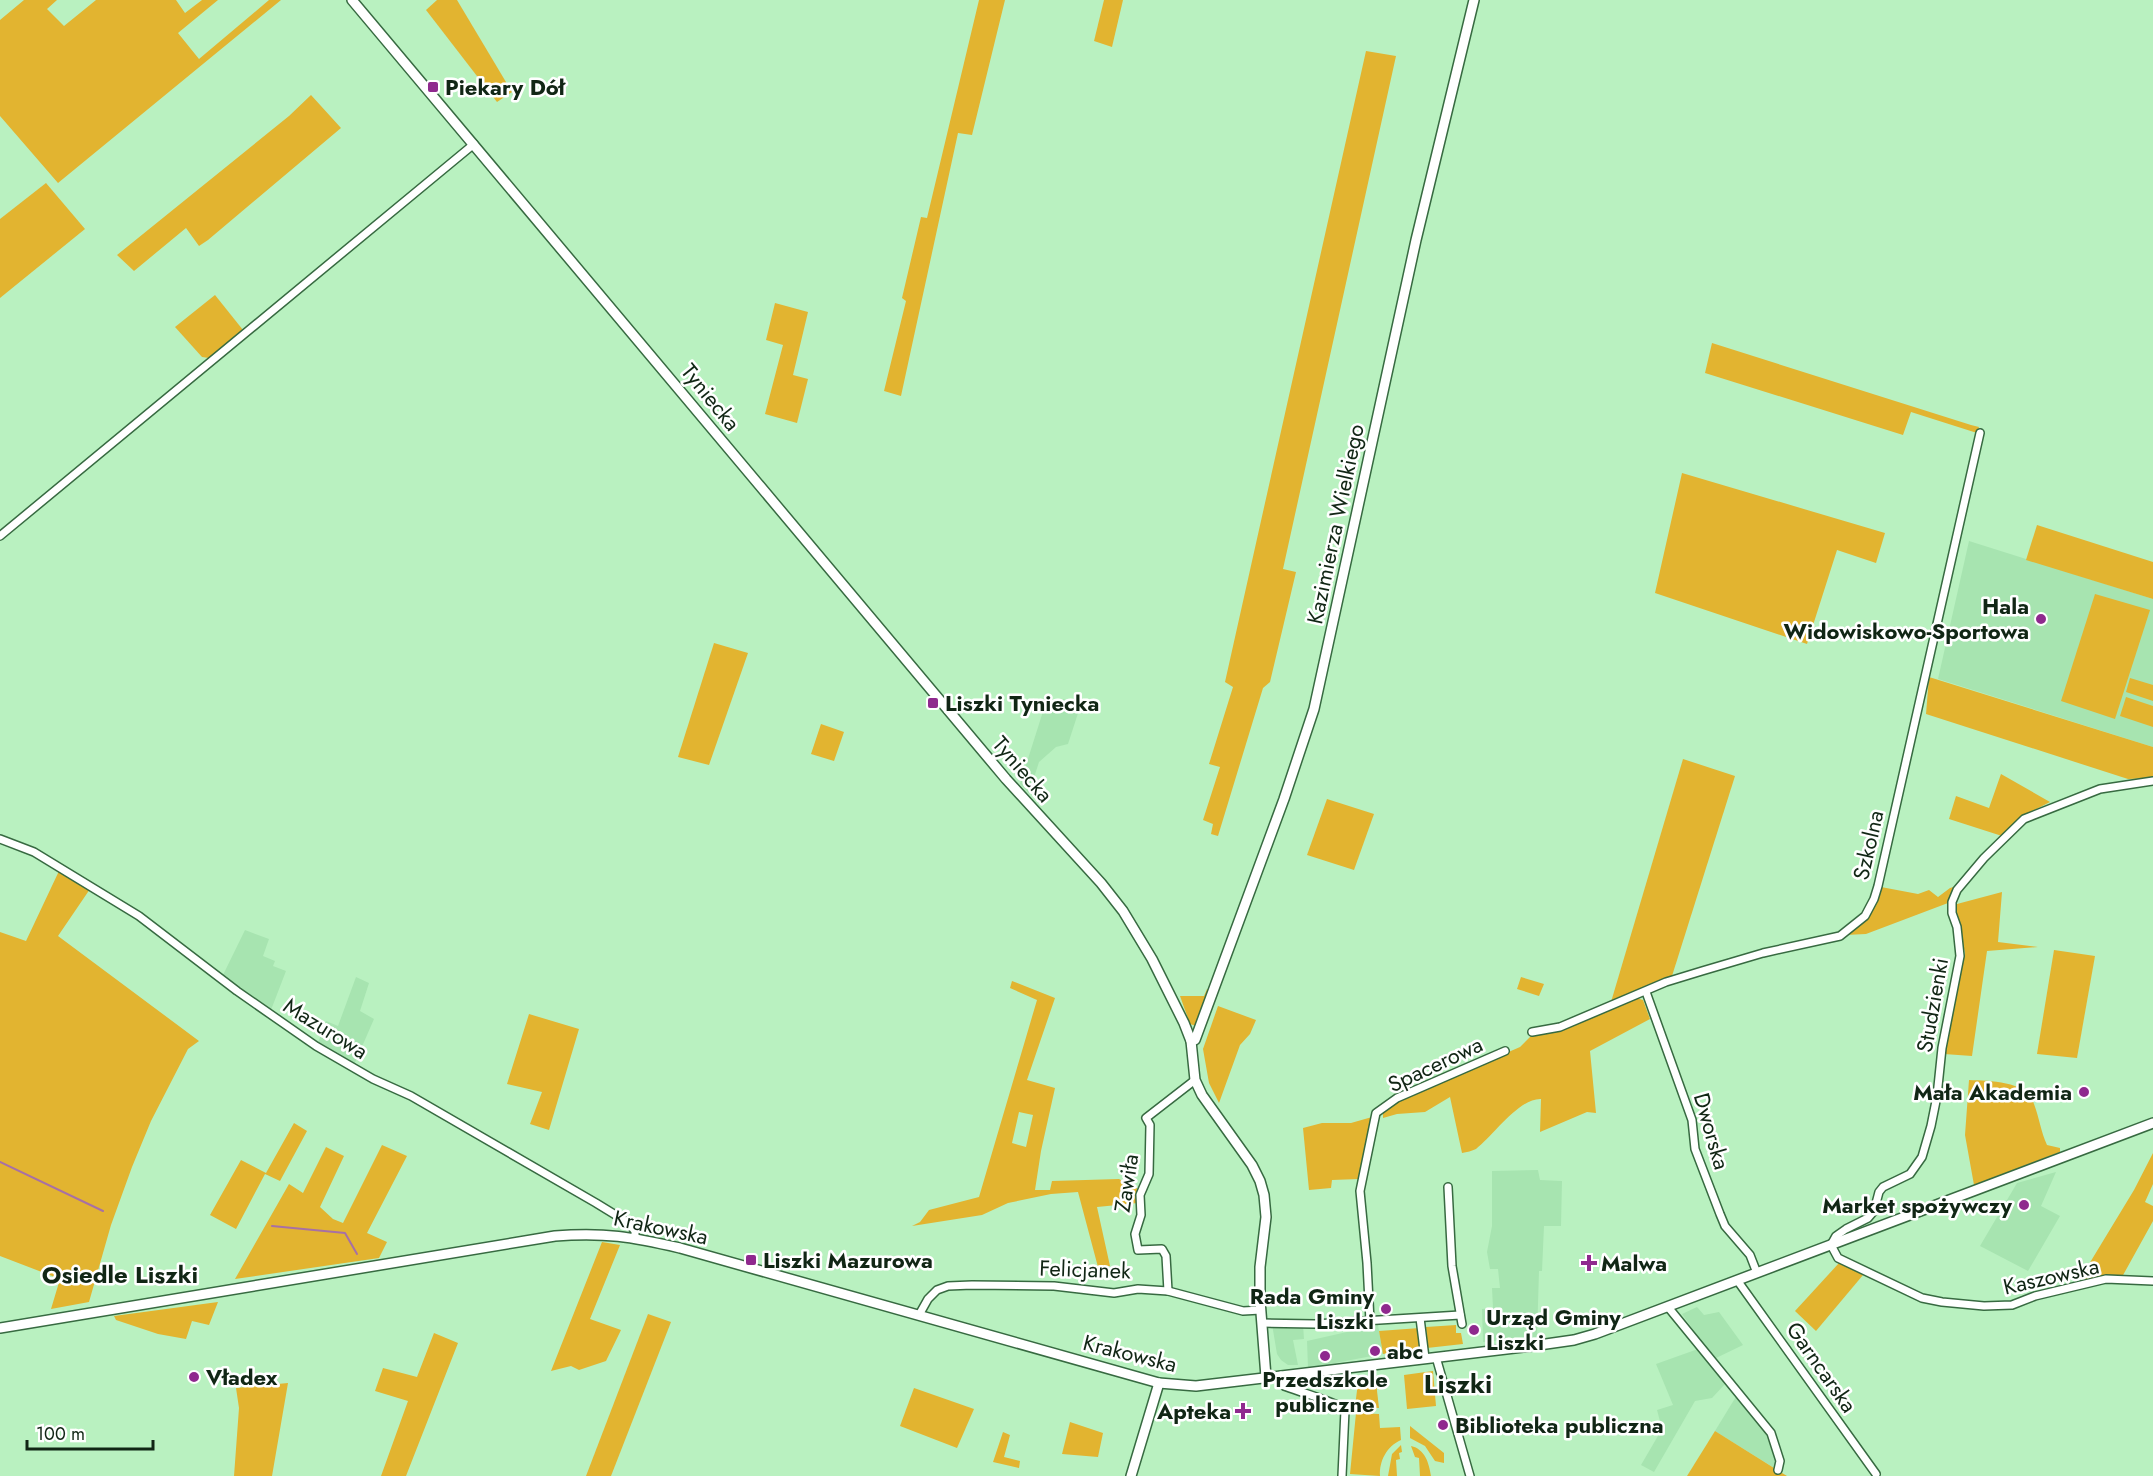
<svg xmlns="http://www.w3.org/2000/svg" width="2153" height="1476" viewBox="0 0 2153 1476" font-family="Jost,sans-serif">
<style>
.built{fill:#a7e4b0}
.green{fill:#e2b430;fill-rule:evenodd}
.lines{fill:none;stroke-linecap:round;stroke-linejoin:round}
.stream{stroke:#a770a5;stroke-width:2}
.street-casing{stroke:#376a41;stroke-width:10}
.secondary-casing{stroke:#376a41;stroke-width:12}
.street{stroke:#fff;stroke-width:7}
.secondary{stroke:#fff;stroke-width:9}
.poi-dot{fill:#8f298e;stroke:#fff;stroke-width:2}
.labels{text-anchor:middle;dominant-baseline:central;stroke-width:5;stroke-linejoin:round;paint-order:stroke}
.poi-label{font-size:22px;font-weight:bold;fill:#112615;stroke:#fff;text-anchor:start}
.street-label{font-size:22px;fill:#112615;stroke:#fff}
.neighbourhood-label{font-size:24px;font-weight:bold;fill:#112615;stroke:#fff}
.quarter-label{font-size:26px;font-weight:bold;fill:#112615;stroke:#fff}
</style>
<rect width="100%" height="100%" fill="#b9f1c0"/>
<g class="built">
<path d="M1969 541 2153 599V747L1938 679Z"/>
<path d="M1063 699 1081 704 1068 744 1056 747 1039 762 1029 793 1020 784 1046 702 1061 706Z"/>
<path d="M245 930 269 939 263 956 275 961 273 966 286 971 271 1010 244 993 223 975Z"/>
<path d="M356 977 369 983 360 1011 374 1019 354 1065 318 1043 326 1021 338 1026Z"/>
<path d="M1538 1170 1540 1180 1562 1181 1561 1226H1544L1542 1271H1539L1537 1337 1483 1342 1482 1309 1493 1308 1492 1288H1500L1498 1269H1490L1487 1252 1492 1226V1171Z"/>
<path d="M2056 1172 2041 1206 2060 1216 2028 1271 1980 1246 2017 1183Z"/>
<path d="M1697 1307 1704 1315 1719 1312 1743 1345 1714 1359 1682 1314Z"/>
<path d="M1272 1324 1303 1325 1304 1339 1293 1340 1298 1365H1288L1281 1360 1277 1354Z"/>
<path d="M1378 1325 1383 1354 1308 1368 1307 1341Z"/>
<path d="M1698 1349 1707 1357 1725 1384 1712 1398 1695 1401 1654 1472 1641 1465 1662 1429 1657 1410 1673 1405 1656 1364Z"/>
<path d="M1737 1395 1768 1433 1778 1463 1776 1469 1715 1431Z"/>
</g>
<g class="green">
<path d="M24 0H57L47 9 64 26 96 0H176L185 13 202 0H218L178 33 199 59 269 0H281L58 183 0 116V20Z"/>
<path d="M437 0H457L512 92 497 102 426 10Z"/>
<path d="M979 0H1005L972 135 958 133 901 396 884 391 906 301 902 298 921 217 927 218Z"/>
<path d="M1104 0H1123L1112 47 1094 41Z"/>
<path d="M1366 51 1396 56 1283 569 1296 572 1270 682 1263 688 1218 836 1211 834 1213 824 1203 820 1220 767 1209 764 1233 687 1225 682Z"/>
<path d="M311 95 341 128 208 240 199 246 186 228 134 271 117 255 289 116Z"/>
<path d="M46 183 85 229 0 298V219Z"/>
<path d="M215 295 243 330 209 358 202 357 175 327Z"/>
<path d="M775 303 808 312 793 375 808 379 797 423 765 414 783 345 766 340Z"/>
<path d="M1712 343 1971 425 1979 427 1977 433 1911 412 1903 435 1705 373Z"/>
<path d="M1682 473 1885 533 1876 563 1837 550 1807 644 1655 593Z"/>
<path d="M2037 525 2153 562V599L2026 560Z"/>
<path d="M2095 594 2150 610 2115 719 2061 701Z"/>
<path d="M714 643 748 653 709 765 678 757Z"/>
<path d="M1929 677 2153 747V778L2128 779 1926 714Z"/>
<path d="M2130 678 2153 685V701L2126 692Z"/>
<path d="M2126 697 2153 706V727L2120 716Z"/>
<path d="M821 724 844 732 834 761 811 754Z"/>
<path d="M1683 759 1735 776 1672 976 1611 1002Z"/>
<path d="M2001 774 2050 802 2023 816 2002 836 1949 819 1956 796 1989 808Z"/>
<path d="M1327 799 1374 814 1354 870 1307 855Z"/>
<path d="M59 871 90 889 58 936 199 1041 188 1049 151 1121 132 1167 111 1225 89 1302 51 1309 60 1279 0 1256V932L26 941Z"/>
<path d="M1957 886 1948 903 1866 934 1845 935C1865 920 1872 911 1881 887L1918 894 1929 890 1938 897 1950 888Z"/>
<path d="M2002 892 1998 942 2038 947 1987 951 1972 1056 1944 1054 1965 953 1956 914 1957 904Z"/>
<path d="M2054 950 2095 956 2077 1058 2037 1054Z"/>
<path d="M1521 977 1544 984 1539 996 1517 989Z"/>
<path d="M1012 981 1055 998 1027 1080 1055 1088 1041 1151 1035 1190H1050L1052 1181 1119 1179 1138 1189V1203L1097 1207 1110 1266 1098 1267 1078 1192 1051 1194 1008 1203 982 1215 912 1226 920 1222 929 1210 979 1197 1037 1000 1010 988ZM1019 1112 1033 1115 1026 1147 1012 1143Z"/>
<path d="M1207 989 1210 991 1196 1026 1190 1024 1180 996H1204Z"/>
<path d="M1636 998 1643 1000 1650 1019 1590 1051 1596 1113 1587 1112 1540 1132 1541 1099C1519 1098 1493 1136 1476 1149 1472 1151 1467 1152 1462 1153L1450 1097 1425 1112 1397 1114 1383 1118V1111L1401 1099 1520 1047 1532 1035 1555 1031Z"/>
<path d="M1218 1006 1256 1020 1250 1034 1240 1045 1219 1103 1209 1083 1203 1049Z"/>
<path d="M529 1014 579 1029 549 1130 530 1124 542 1092 507 1084Z"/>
<path d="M1969 1080C1990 1081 2025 1080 2034 1104 2039 1117 2041 1132 2047 1145L2060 1148V1152L1974 1185 1965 1135Z"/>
<path d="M1372 1117 1359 1179 1332 1180 1331 1188 1309 1190 1303 1128 1322 1123H1351Z"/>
<path d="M294 1123 307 1131 280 1181 265 1174 236 1229 210 1215 241 1160 266 1173Z"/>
<path d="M382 1145 407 1156 367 1233 387 1242 379 1258 235 1279 289 1184 303 1193 326 1147 344 1156 320 1207 333 1219 343 1223Z"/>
<path d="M2153 1153V1184L2145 1202 2153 1206V1221L2122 1277 2080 1279 2134 1190Z"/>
<path d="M602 1242 620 1245 590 1319 621 1330 606 1361 579 1370 571 1366 551 1371Z"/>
<path d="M1839 1263 1863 1275 1816 1331 1795 1311Z"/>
<path d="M218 1302 209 1325 192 1321 186 1339 158 1334 116 1320 114 1316Z"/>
<path d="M648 1314 671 1322 611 1476H586Z"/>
<path d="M1456 1325V1333H1461L1463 1344 1427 1348 1426 1327Z"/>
<path d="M1420 1328V1349L1383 1354 1379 1331Z"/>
<path d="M434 1333 458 1343 406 1476H381L408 1401 375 1391 383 1368 417 1377Z"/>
<path d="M1433 1371 1436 1406 1407 1409 1404 1375Z"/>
<path d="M1358 1382H1376L1379 1408 1355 1407Z"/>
<path d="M288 1383 272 1476H234L239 1408 236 1388Z"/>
<path d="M914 1388 974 1409 957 1448 900 1426Z"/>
<path d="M1356 1413 1379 1414 1380 1428 1400 1427 1401 1440C1387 1446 1379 1461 1380 1476L1350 1474Z"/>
<path d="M1070 1422 1103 1433 1098 1457 1062 1454Z"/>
<path d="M1410 1426 1444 1453V1463L1435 1461 1425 1446 1410 1438Z"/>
<path d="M1715 1431 1787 1476H1687Z"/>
<path d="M1003 1432 1010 1435 1004 1457 1020 1461 1019 1468 993 1462Z"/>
<path d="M1401 1445 1402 1452 1399 1453 1400 1459 1396 1460 1397 1476H1388L1392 1454Z"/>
<path d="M1411 1446C1425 1449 1429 1463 1431 1476H1420L1419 1458 1415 1457Z"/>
</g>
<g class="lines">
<g class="stream">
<path d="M0 1162 103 1211"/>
<path d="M272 1226 345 1233 357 1254"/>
</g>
<g class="street-casing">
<g id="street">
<path d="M0 536 474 144"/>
<path d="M2153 781 2100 789 2024 819 1984 858 1957 890 1952 902V913L1957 927 1960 956 1942 1048 1937 1096 1931 1126 1922 1157 1910 1174 1883 1187 1879 1192 1874 1211 1868 1218 1846 1229 1836 1236 1831 1245 1838 1258 1922 1298 1942 1302 1984 1306 2012 1305 2035 1296 2106 1279 2153 1281"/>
<path d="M0 839 34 852 139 916 237 991 316 1046 373 1079 411 1096 596 1203 627 1222 635 1231V1237"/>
<path d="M1646 992 1692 1120 1695 1149 1720 1214 1725 1226 1750 1255 1757 1273"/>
<path d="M1532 1032 1560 1027 1666 982 1702 971 1763 953 1840 936 1865 916 1874 899 1878 886 1980 433"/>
<path d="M1448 1187 1452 1266 1462 1324"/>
<path d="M1737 1280 1876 1474"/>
<path d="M1168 1291 1166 1256 1162 1249 1138 1250 1135 1234 1141 1215 1140 1195 1149 1174 1150 1125 1146 1118 1195 1080"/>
<path d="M1668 1307 1771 1433 1780 1461 1778 1470"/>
<path d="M919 1315 928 1299 937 1290 948 1286 972 1285 1054 1286 1114 1293 1138 1289 1168 1291 1243 1311 1261 1310"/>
<path d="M1420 1318 1425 1358"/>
<path d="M1370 1321 1367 1263 1360 1191 1376 1113 1397 1098 1505 1051"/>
<path d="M1263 1323 1315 1324 1460 1315"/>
<path d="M1436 1357 1470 1476"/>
<path d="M1281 1375 1284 1386C1297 1391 1339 1403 1345 1410L1342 1476"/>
</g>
</g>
<g class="secondary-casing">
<g id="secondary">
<path d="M352 0 1006 779 1101 883 1123 911 1152 959 1184 1023 1191 1041 1195 1080 1202 1095 1252 1165 1260 1181 1264 1195 1266 1217 1260 1267V1300L1266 1377"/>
<path d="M1191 1041 1195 1040 1284 799 1314 709 1416 240 1474 0"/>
<path d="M0 1328 555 1236C605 1232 632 1237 680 1248L1159 1383 1196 1386 1532 1346 1574 1340 1595 1334 2153 1123"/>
<path d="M1131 1476 1159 1383"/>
</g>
</g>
<use href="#street" class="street"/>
<use href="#secondary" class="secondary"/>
</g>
<g class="poi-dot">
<rect x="427" y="81" width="12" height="12" rx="3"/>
<circle cx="2041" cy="619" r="6"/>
<rect x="927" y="697" width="12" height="12" rx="3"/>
<circle cx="2084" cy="1092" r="6"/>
<circle cx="2024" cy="1205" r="6"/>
<rect x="745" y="1254" width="12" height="12" rx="3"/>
<path d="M1586 1254h6v6h6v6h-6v6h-6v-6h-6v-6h6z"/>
<circle cx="1386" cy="1309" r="6"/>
<circle cx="1474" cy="1330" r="6"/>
<circle cx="1375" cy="1351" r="6"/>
<circle cx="1325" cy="1356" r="6"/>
<circle cx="194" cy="1377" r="6"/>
<path d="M1240 1402h6v6h6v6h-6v6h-6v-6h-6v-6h6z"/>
<circle cx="1443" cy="1425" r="6"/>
</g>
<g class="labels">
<g class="poi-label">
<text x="445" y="87">Piekary Dół</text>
<text x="2029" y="606" text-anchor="end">Hala<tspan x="2029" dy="25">Widowiskowo-Sportowa</tspan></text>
<text x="945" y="703">Liszki Tyniecka</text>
<text x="2072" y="1092" text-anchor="end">Mała Akademia</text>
<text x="2012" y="1205" text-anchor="end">Market spożywczy</text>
<text x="763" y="1260">Liszki Mazurowa</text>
<text x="1601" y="1263">Malwa</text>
<text x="1374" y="1296" text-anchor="end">Rada Gminy<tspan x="1374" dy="25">Liszki</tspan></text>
<text x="1486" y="1317">Urząd Gminy<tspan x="1486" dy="25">Liszki</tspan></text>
<text x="1387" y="1351">abc</text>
<text x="206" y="1377">Vładex</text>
<text x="1325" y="1379" text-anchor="middle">Przedszkole<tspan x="1325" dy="25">publiczne</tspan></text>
<text x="1231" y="1411" text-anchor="end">Apteka</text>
<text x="1455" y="1425">Biblioteka publiczna</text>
</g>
<g class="street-label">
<text transform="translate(711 397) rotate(51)">Tyniecka</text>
<text transform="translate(1335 524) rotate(-78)">Kazimierza Wielkiego</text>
<text transform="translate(1023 769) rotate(49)">Tyniecka</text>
<text transform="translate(1868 845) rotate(-77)">Szkolna</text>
<text transform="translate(1932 1005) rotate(-80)">Studzienki</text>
<text transform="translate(326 1028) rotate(32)">Mazurowa</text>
<text transform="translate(1435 1064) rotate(-25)">Spacerowa</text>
<text transform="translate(1712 1131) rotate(74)">Dworska</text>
<text transform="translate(1126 1183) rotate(-81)">Zawiła</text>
<text transform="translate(661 1227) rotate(12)">Krakowska</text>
<text transform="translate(1085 1269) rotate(2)">Felicjanek</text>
<text transform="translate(2051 1276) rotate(-13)">Kaszowska</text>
<text transform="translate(1130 1353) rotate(14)">Krakowska</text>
<text transform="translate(1822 1367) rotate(55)">Garncarska</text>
</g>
<g class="neighbourhood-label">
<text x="120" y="1274">Osiedle Liszki</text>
</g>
<g class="quarter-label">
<text x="1458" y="1384">Liszki</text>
</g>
</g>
<path d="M27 1440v9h126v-9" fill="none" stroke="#112615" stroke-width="3"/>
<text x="36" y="1440" font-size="18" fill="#112615" stroke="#ffffff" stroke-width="4.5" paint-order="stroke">100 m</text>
</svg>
